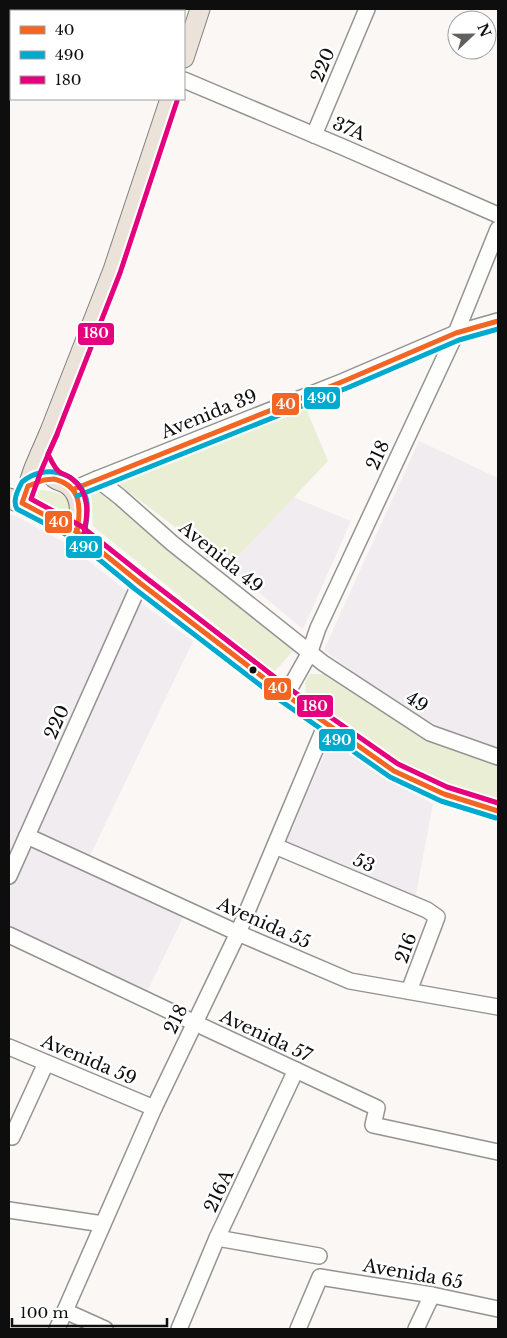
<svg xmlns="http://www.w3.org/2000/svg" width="507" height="1338" viewBox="0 0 507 1338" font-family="'Libre Baskerville',serif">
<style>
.industrial{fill:#f1ecf0}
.green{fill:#e9eed5}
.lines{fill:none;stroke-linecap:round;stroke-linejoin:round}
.minor-casing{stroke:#949392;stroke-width:18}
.major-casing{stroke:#82807f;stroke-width:21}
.minor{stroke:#fefefd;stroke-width:15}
.major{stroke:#ebe3da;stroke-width:19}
.bus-1-casing{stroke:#fff;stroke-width:9}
.bus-2-casing{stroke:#fff;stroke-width:9}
.bus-3-casing{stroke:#fff;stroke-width:9}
.bus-1{stroke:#f26522;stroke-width:5}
.bus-2{stroke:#00a9ce;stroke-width:5}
.bus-3{stroke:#e5007d;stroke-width:5}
.bus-dot{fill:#0e0e0e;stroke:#fff;stroke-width:2}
.labels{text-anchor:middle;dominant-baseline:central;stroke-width:5;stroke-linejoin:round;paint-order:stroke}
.street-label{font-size:18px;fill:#0e0e0e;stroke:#fff}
.line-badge{stroke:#fff;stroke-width:2}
.badge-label{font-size:14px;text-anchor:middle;font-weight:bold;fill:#fff}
</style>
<rect width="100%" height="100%" fill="#faf7f4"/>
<g class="industrial">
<path d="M419 441 498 478V748L439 727 388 698 324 650Z"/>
<path d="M293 497 351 521 303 629 228 567Z"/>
<path d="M9 514 16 516 67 544 149 609 193 641 86 864 186 911 146 994 9 931Z"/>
<path d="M330 742 404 788 433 804 415 899 283 846 295 824 300 809Z"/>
</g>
<g class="green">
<path d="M305 406 328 461 228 567 118 484Z"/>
<path d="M97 488 293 651 274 672 93 526 91 491Z"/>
<path d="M41 490C59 492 70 494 70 513L67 517 37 503 33 499 34 495Z"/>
<path d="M310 674H326L498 764V799L470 794 407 769 337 721 306 697 305 682Z"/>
</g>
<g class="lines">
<g class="minor-casing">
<g id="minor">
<path d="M184 80 345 148 498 215"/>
<path d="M314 135 367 9"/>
<path d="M97 479 120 497 172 543 323 663 430 733 498 757"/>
<path d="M74 489 97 479 344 381 456 333 498 321"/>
<path d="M286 695 309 654 318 628 456 333 498 229"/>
<path d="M27 836 238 933 350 981 498 1007"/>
<path d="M275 846 427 910 437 917 409 991"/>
<path d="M9 876 140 583"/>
<path d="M9 935 195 1023 377 1108 373 1125 498 1152"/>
<path d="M9 1047 154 1108"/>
<path d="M12 1137 46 1063"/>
<path d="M9 1210 103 1224"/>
<path d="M217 1238 319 1256"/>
<path d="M65 1311 105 1329"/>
<path d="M57 1329 154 1108 238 933 326 724"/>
<path d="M179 1329 217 1238 296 1070"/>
<path d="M298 1329 320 1277 432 1295 498 1309"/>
<path d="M416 1329 432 1295"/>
</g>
</g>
<g class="major-casing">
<g id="major">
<path d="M184 58 200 9"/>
<path d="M40 454C44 462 48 471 54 478 58 481 64 482 68 485 83 496 80 516 77 532"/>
<path d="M9 498 58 522 77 532 140 583 286 695 326 724 394 771 444 794 498 811"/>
<path d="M22 503 34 468 50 431 113 270 170 99"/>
</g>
</g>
<use href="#minor" class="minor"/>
<use href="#major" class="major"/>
<g class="bus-1-casing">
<g id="bus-1">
<path d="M54 479C82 486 81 508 77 532L22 503 28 486 44 480Z"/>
<path d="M74 489 344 381 456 333 498 321"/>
<path d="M77 532 140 583 286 695 394 771 444 794 498 811"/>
</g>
</g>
<g class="bus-2-casing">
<g id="bus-2">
<path d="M77 496 347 388 459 340 498 329"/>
<path d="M85 529C87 519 89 508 86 498 77 470 43 464 22 482 18 490 12 501 17 509L73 538 135 589 281 701 390 777 441 801 496 818"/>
</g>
</g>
<g class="bus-3-casing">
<g id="bus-3">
<path d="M177 101 120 273 57 434 41 471 31 499 81 526 145 577 290 689 398 764 447 787 498 803"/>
<path d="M57 435 48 454C51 460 55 470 61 473 65 475 69 476 72 479 90 492 88 514 84 533"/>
</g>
</g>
<use href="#bus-1" class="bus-1"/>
<use href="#bus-2" class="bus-2"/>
<use href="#bus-3" class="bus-3"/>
</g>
<circle class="bus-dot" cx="253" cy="670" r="4.5"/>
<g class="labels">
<g class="street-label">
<text transform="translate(323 65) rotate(-67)">220</text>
<text transform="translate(349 129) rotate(23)">37A</text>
<text transform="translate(209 414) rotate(-22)">Avenida 39</text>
<text transform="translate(378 455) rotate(-65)">218</text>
<text transform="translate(221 557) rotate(39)">Avenida 49</text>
<text transform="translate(417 702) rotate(33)">49</text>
<text transform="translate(57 722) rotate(-66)">220</text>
<text transform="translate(364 863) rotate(23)">53</text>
<text transform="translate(264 923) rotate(24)">Avenida 55</text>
<text transform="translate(406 948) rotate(-70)">216</text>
<text transform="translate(176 1019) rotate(-64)">218</text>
<text transform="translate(266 1036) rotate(25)">Avenida 57</text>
<text transform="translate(89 1060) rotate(23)">Avenida 59</text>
<text transform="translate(219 1191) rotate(-65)">216A</text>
<text transform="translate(413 1274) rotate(10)">Avenida 65</text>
</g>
</g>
<g class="line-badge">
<rect x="77" y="322" width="38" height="24" rx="5" fill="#e5007d"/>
<rect x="303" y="386" width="38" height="24" rx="5" fill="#00a9ce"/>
<rect x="271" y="392" width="29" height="24" rx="5" fill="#f26522"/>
<rect x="44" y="510" width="29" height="24" rx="5" fill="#f26522"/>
<rect x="65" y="535" width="38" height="24" rx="5" fill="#00a9ce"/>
<rect x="263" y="677" width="29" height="24" rx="5" fill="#f26522"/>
<rect x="296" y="694" width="38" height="24" rx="5" fill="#e5007d"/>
<rect x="318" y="728" width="38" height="24" rx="5" fill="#00a9ce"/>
</g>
<g class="badge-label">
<text x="96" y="338">180</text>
<text x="322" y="403">490</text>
<text x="286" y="409">40</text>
<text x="59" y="527">40</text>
<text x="84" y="552">490</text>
<text x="278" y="693">40</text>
<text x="315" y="711">180</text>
<text x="337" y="745">490</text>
</g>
<rect width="507" height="1338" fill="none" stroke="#0e0e0e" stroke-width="20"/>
<rect x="10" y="10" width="175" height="90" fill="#ffffff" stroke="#9f9f9f"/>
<rect x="20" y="26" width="25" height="8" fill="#f26522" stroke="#9f9f9f"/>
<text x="55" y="35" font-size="15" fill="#0e0e0e">40</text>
<rect x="20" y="51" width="25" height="8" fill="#00a9ce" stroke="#9f9f9f"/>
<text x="55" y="60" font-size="15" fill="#0e0e0e">490</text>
<rect x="20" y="76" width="25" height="8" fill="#e5007d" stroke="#9f9f9f"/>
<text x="55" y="85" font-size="15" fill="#0e0e0e">180</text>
<g transform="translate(472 35) rotate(68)"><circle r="24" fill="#ffffff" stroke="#9f9f9f"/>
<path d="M0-4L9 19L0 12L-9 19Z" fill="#61605e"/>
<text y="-8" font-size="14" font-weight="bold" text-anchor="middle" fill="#0e0e0e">N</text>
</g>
<path d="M12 1318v8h155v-8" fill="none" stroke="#0e0e0e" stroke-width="2.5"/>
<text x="20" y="1318" font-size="15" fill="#0e0e0e" stroke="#ffffff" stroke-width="4" paint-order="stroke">100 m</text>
</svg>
